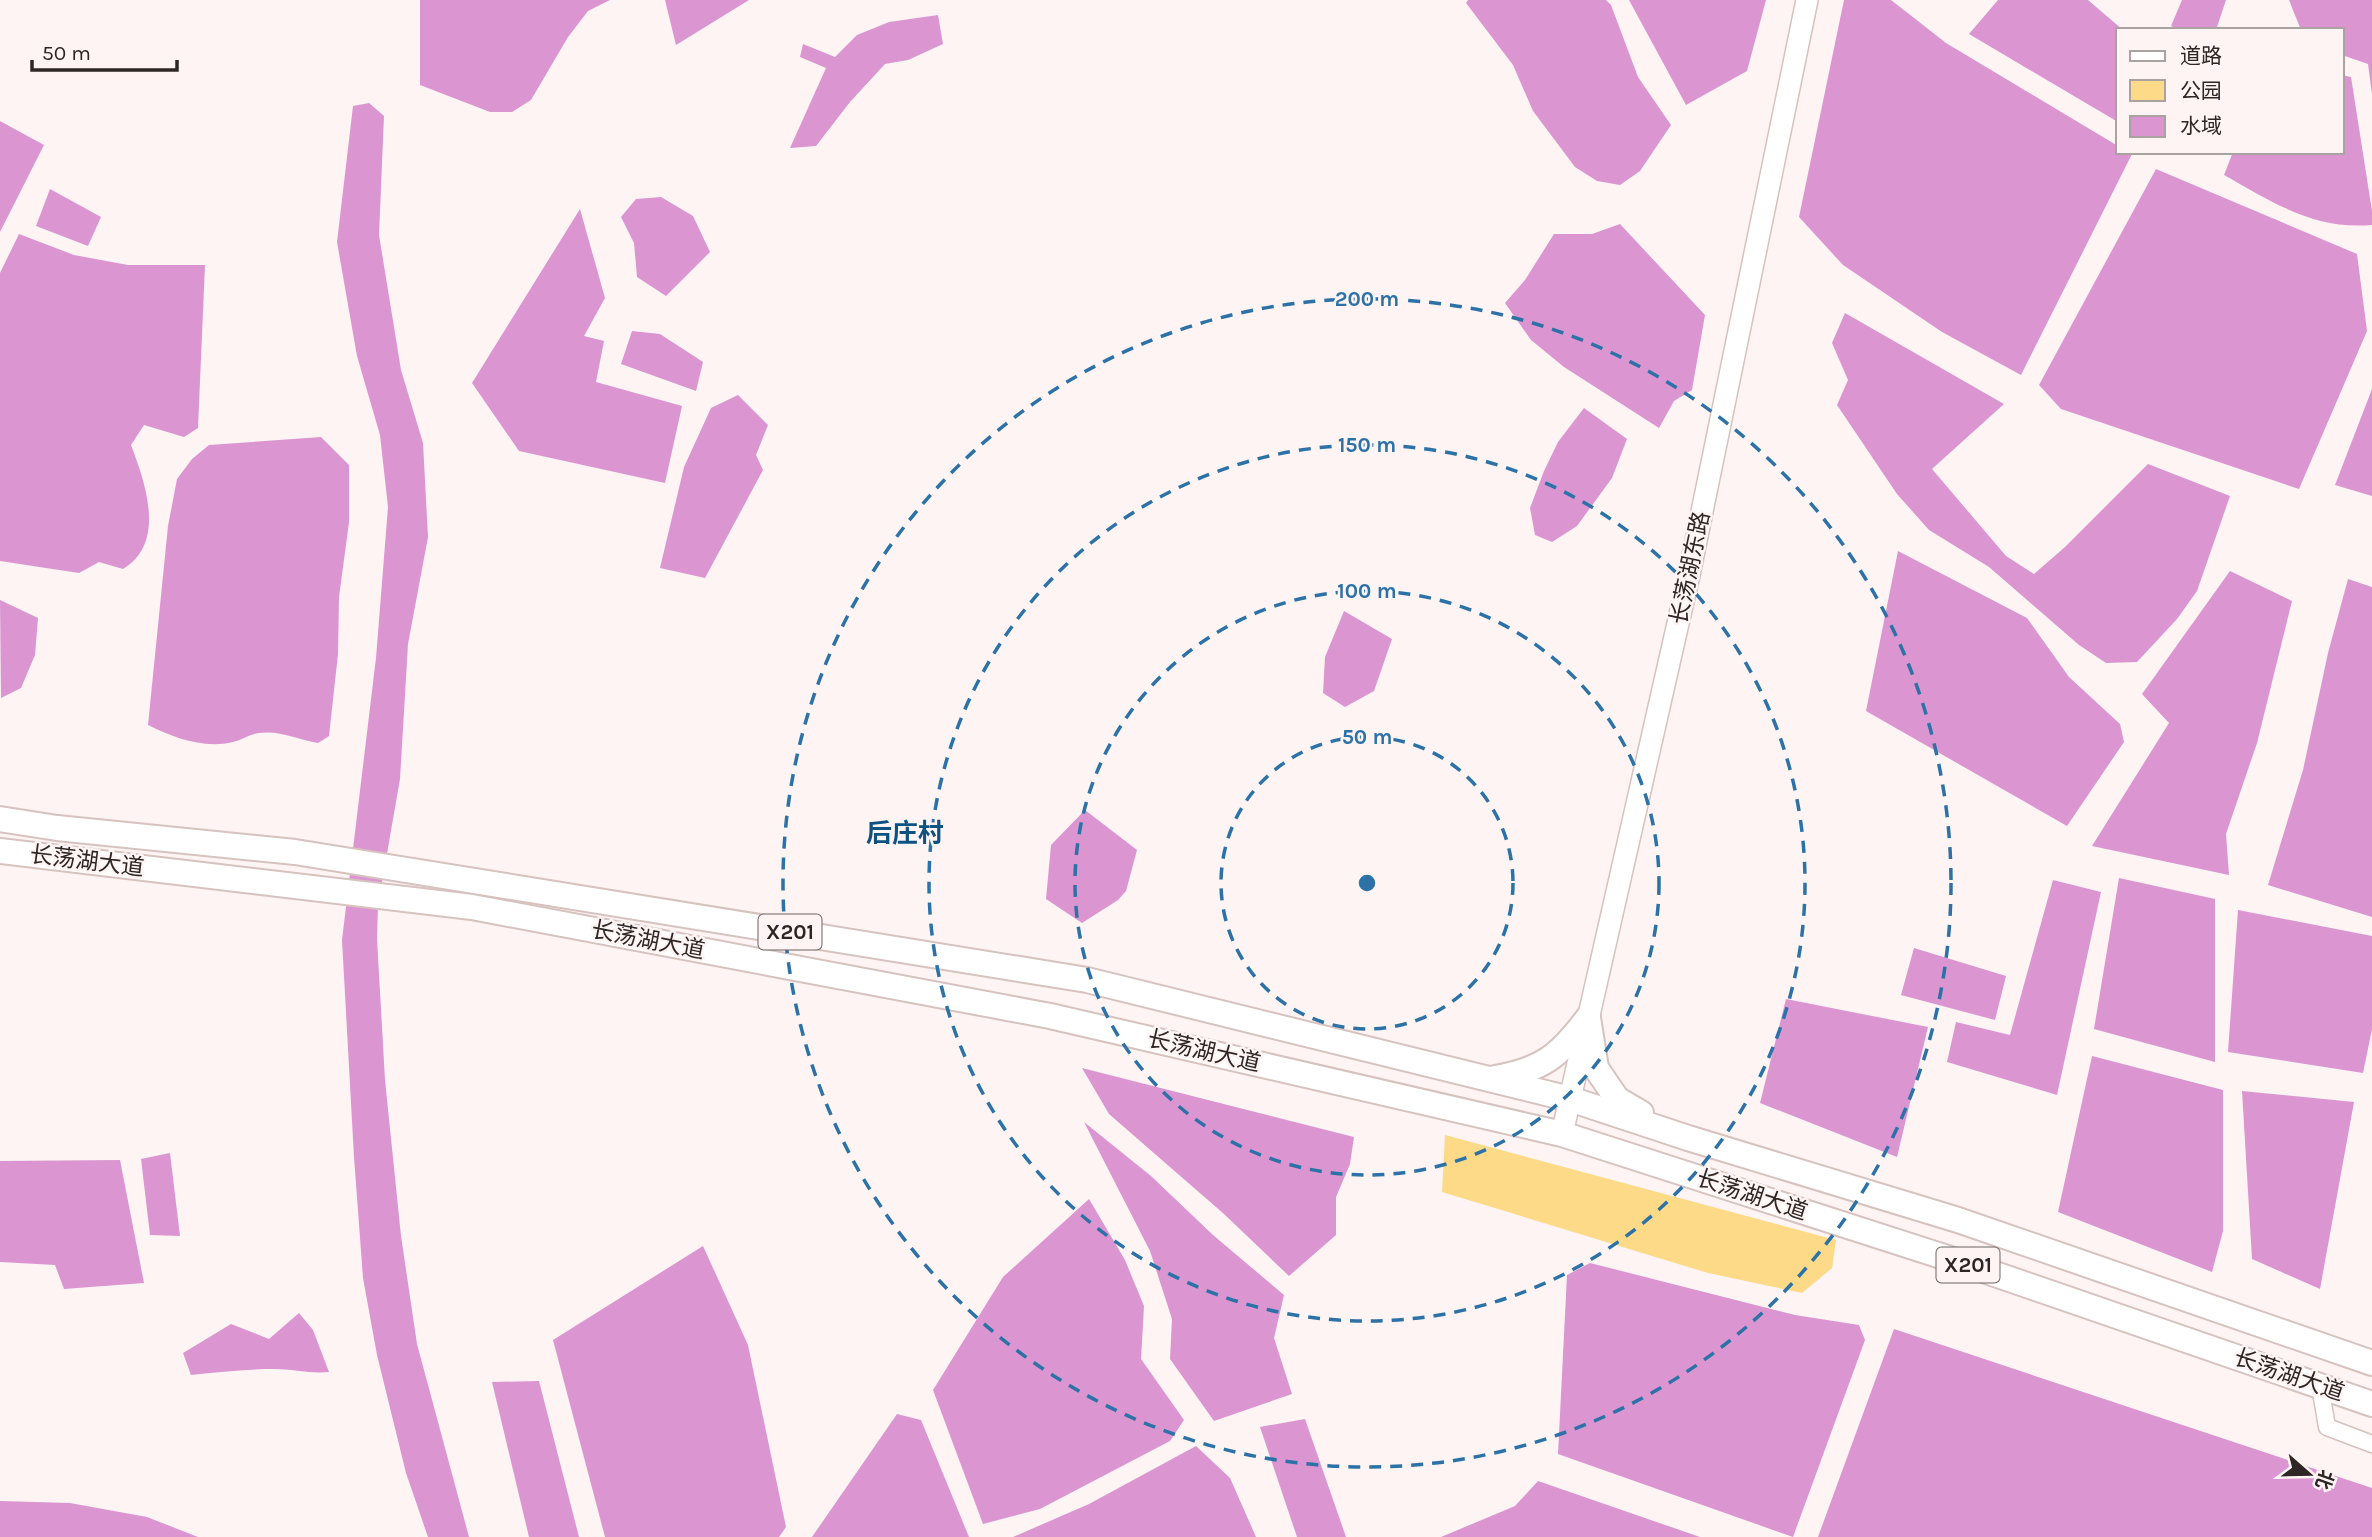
<svg xmlns="http://www.w3.org/2000/svg" width="2372" height="1537" viewBox="0 0 2372 1537" font-family="Karla,'Noto Sans SC',sans-serif">
<style>
.green{fill:#fcda88}
.water{fill:#db96d1}
.lines{fill:none;stroke-linecap:round;stroke-linejoin:round}
.minor-casing{stroke:#d6c2be;stroke-width:19}
.secondary-casing{stroke:#d6c2be;stroke-width:24}
.primary-casing{stroke:#d6c2be;stroke-width:28}
.minor{stroke:#fff;stroke-width:16}
.secondary{stroke:#fff;stroke-width:21}
.primary{stroke:#fff;stroke-width:24}
.ring{fill:none;stroke:#2c72a7;stroke-width:3.5;stroke-dasharray:12 9}
.labels{text-anchor:middle;dominant-baseline:central;stroke-width:5;stroke-linejoin:round;paint-order:stroke}
.shield{fill:#fdf4f3;stroke:#6b6462;stroke-width:2}
.shield-label{font-size:21px;font-weight:bold;fill:#2d2624}
.street-label{font-size:23px;fill:#2d2624;stroke:#fdf4f3}
.quarter-label{font-size:26px;font-weight:bold;fill:#0d5281;stroke:#fdf4f3}
.centre{fill:#2c72a7;stroke:#fdf4f3;stroke-width:3.5}
.ring-label{font-size:21px;text-anchor:middle;font-weight:bold;fill:#2c72a7;stroke:#fdf4f3;stroke-width:5;stroke-linejoin:round;paint-order:stroke}
</style>
<rect width="100%" height="100%" fill="#fdf4f3"/>
<path class="green" d="M1445 1135 1836 1240 1832 1268 1802 1293 1708 1273 1442 1192Z"/>
<g class="water">
<path d="M420 0H610L588 11 568 37 531 100 512 112H490L420 85Z"/>
<path d="M665 0H749L676 45Z"/>
<path d="M1468 0H1606L1611 5 1638 77 1671 125 1640 171 1620 185 1597 181 1575 167 1533 111 1513 65 1466 3Z"/>
<path d="M1629 0H1766L1747 71 1686 105Z"/>
<path d="M1844 0H1891L1946 43 2118 146V152L2132 154 2021 375 1942 332 1843 265 1799 217Z"/>
<path d="M1998 0H2088L2123 30H2118V122L1969 34Z"/>
<path d="M2182 0H2226L2216 30H2179L2171 26Z"/>
<path d="M2289 0H2372V94L2368 64 2342 55V30H2301Z"/>
<path d="M938 15 943 44 908 60 885 64 850 102 816 146 790 148 826 68 800 57 803 44 835 57 857 35 889 22Z"/>
<path d="M2342 75 2351 77 2372 211V225C2314 230 2272 202 2224 175L2233 152H2342Z"/>
<path d="M369 103 384 116 379 235 401 370 423 443 428 537 408 644 400 779 378 905 377 939 385 1080 401 1236 417 1344 469 1537H428L406 1473 377 1355 363 1278 354 1157 342 940 376 658 388 507 380 435 357 356 337 242 353 106Z"/>
<path d="M0 121 44 145 0 232Z"/>
<path d="M2156 169 2357 254 2367 331 2299 489 2061 409 2039 385Z"/>
<path d="M50 189 101 217 88 246 36 226Z"/>
<path d="M661 197 693 216 710 252 666 296 637 277 634 243 621 217 636 199Z"/>
<path d="M580 209 605 298 584 336 604 341 596 382 682 406 665 483 519 451 472 383Z"/>
<path d="M1620 224 1705 315 1692 390 1674 401 1659 428 1564 367 1531 340 1505 303 1525 280 1554 234H1592Z"/>
<path d="M19 234 74 255 128 265H205L198 428 184 437 144 425 131 445C145 482 167 543 123 569L99 562 79 573 0 561V273Z"/>
<path d="M1845 313 2004 404 1932 469 2006 556 2034 574 2065 547 2148 464 2230 496 2197 591 2177 619 2137 662 2106 663 2079 645 1989 567 1929 530 1897 494 1837 405 1848 380 1832 343Z"/>
<path d="M632 331 660 334 703 362 696 391 621 364Z"/>
<path d="M2372 389V496L2335 485Z"/>
<path d="M738 395 768 425 756 455 763 470 705 578 660 568 684 467 711 408Z"/>
<path d="M1584 408 1627 439 1612 478 1577 526 1552 542 1535 535 1530 508 1544 471 1558 442Z"/>
<path d="M321 437 349 465V522L339 597 338 654 329 736 318 743C299 740 280 730 259 733 250 734 242 740 233 742 204 749 174 738 148 725L168 526 177 479 192 459 209 445Z"/>
<path d="M1898 551 2027 618 2069 677 2120 724 2124 742 2067 826 1866 711Z"/>
<path d="M2230 571 2292 601 2257 743 2226 834 2229 875 2092 846 2169 723 2142 694Z"/>
<path d="M2348 579 2372 587V917L2268 885 2303 770 2328 653Z"/>
<path d="M0 600 38 618 35 655 21 688 1 698Z"/>
<path d="M1344 611 1392 639 1374 691 1345 707 1323 693 1325 657Z"/>
<path d="M1085 810 1137 850 1126 891 1118 900 1082 923 1046 899 1051 845Z"/>
<path d="M2119 878 2215 899V1062L2094 1029Z"/>
<path d="M2053 880 2101 892 2057 1095 1947 1062 1956 1022 2010 1035Z"/>
<path d="M2238 910 2372 936V1029L2363 1073 2228 1052Z"/>
<path d="M1914 948 2006 976 1995 1020 1901 995Z"/>
<path d="M1786 999 1928 1027 1897 1157 1760 1103Z"/>
<path d="M2092 1056 2223 1090V1231L2212 1272 2058 1212Z"/>
<path d="M1082 1068 1354 1137 1350 1164 1336 1197V1235L1289 1276 1224 1214 1109 1114Z"/>
<path d="M2242 1091 2354 1102 2320 1289 2252 1259Z"/>
<path d="M1084 1122 1151 1176 1213 1235 1284 1295 1274 1338 1292 1394 1214 1421 1170 1359 1172 1319 1150 1251Z"/>
<path d="M170 1153 180 1236 150 1235 141 1159Z"/>
<path d="M120 1160 144 1283 64 1289 55 1265 0 1262V1161Z"/>
<path d="M1089 1199 1125 1260 1144 1306 1141 1359 1184 1420 1170 1441 1040 1509 983 1524 933 1390 1003 1277Z"/>
<path d="M703 1246 748 1345 786 1527 779 1537H605L553 1340Z"/>
<path d="M1590 1263 1795 1315 1859 1325 1865 1340 1793 1537 1558 1454 1567 1275Z"/>
<path d="M299 1313 313 1330 329 1372C310 1374 293 1369 274 1369 246 1369 219 1372 191 1375L183 1353 231 1324 269 1339Z"/>
<path d="M1894 1329 2372 1488V1537H1818Z"/>
<path d="M539 1381 579 1537H529L492 1382Z"/>
<path d="M897 1414 921 1420 969 1537H812Z"/>
<path d="M1305 1419 1346 1537H1297L1260 1427Z"/>
<path d="M1196 1446 1230 1478 1256 1537H1013L1089 1504Z"/>
<path d="M1538 1481 1700 1537H1441L1515 1506Z"/>
<path d="M0 1501 70 1503 147 1517 198 1537H0Z"/>
</g>
<g class="lines">
<g class="minor-casing">
<path id="minor" d="M2320 1386 2327 1427 2372 1444"/>
</g>
<g class="secondary-casing">
<path id="secondary" d="M1562 1134 1689 575 1807 0"/>
</g>
<g class="primary-casing">
<g id="primary">
<path d="M0 819 57 828 295 852 1087 980 1570 1099 1688 1138 1958 1220 2372 1363"/>
<path d="M0 851 472 907 1050 1016 1562 1134 1966 1264 2372 1404"/>
<path d="M1588 1018 1596 1068 1617 1099 1641 1113"/>
<path d="M1495 1078C1543 1070 1560 1055 1588 1018"/>
</g>
</g>
<use href="#minor" class="minor"/>
<use href="#secondary" class="secondary"/>
<use href="#primary" class="primary"/>
</g>
<g class="ring">
<circle cx="1367" cy="883" r="146"/>
<circle cx="1367" cy="883" r="292"/>
<circle cx="1367" cy="883" r="438"/>
<circle cx="1367" cy="883" r="584"/>
</g>
<g class="labels">
<g class="shield">
<rect x="758.5" y="914.5" width="63" height="35" rx="5"/>
<rect x="1936.5" y="1247.5" width="63" height="35" rx="5"/>
</g>
<g class="shield-label">
<text x="790" y="932">X201</text>
<text x="1968" y="1265">X201</text>
</g>
<g class="street-label">
<text transform="translate(1690 568) rotate(-78)">长荡湖东路</text>
<text transform="translate(87 861) rotate(7)">长荡湖大道</text>
<text transform="translate(648 940) rotate(11)">长荡湖大道</text>
<text transform="translate(1204 1051) rotate(13)">长荡湖大道</text>
<text transform="translate(1752 1195) rotate(18)">长荡湖大道</text>
<text transform="translate(2289 1375) rotate(19)">长荡湖大道</text>
</g>
<g class="quarter-label">
<text x="905" y="833">后庄村</text>
</g>
</g>
<circle cx="1367" cy="883" r="10" class="centre"/>
<g class="ring-label">
<text x="1367" y="306">200 m</text>
<text x="1367" y="452">150 m</text>
<text x="1367" y="598">100 m</text>
<text x="1367" y="744">50 m</text>
</g>
<rect x="2116" y="28" width="228" height="126" fill="#fdf4f3" stroke="#aaa2a0" stroke-width="2"/>
<rect x="2130" y="51" width="35" height="10" fill="#ffffff" stroke="#aaa2a0" stroke-width="2"/>
<text x="2180" y="63" font-size="21" fill="#2d2624">道路</text>
<rect x="2130" y="80" width="35" height="21" fill="#fcda88" stroke="#aaa2a0" stroke-width="2"/>
<text x="2180" y="98" font-size="21" fill="#2d2624">公园</text>
<rect x="2130" y="116" width="35" height="21" fill="#db96d1" stroke="#aaa2a0" stroke-width="2"/>
<text x="2180" y="133" font-size="21" fill="#2d2624">水域</text>
<g transform="translate(2309 1474) rotate(110)" stroke="#fdf4f3" stroke-width="5" paint-order="stroke">
<path d="M0-5L12 26L0 18L-12 26Z" fill="#2d2624"/>
<text y="-10" font-size="19" font-weight="bold" text-anchor="middle" fill="#2d2624">北</text>
</g>
<path d="M32 60v10h145v-10" fill="none" stroke="#2d2624" stroke-width="3.5"/>
<text x="42" y="60" font-size="21" fill="#2d2624" stroke="#fdf4f3" stroke-width="5" paint-order="stroke">50 m</text>
</svg>
